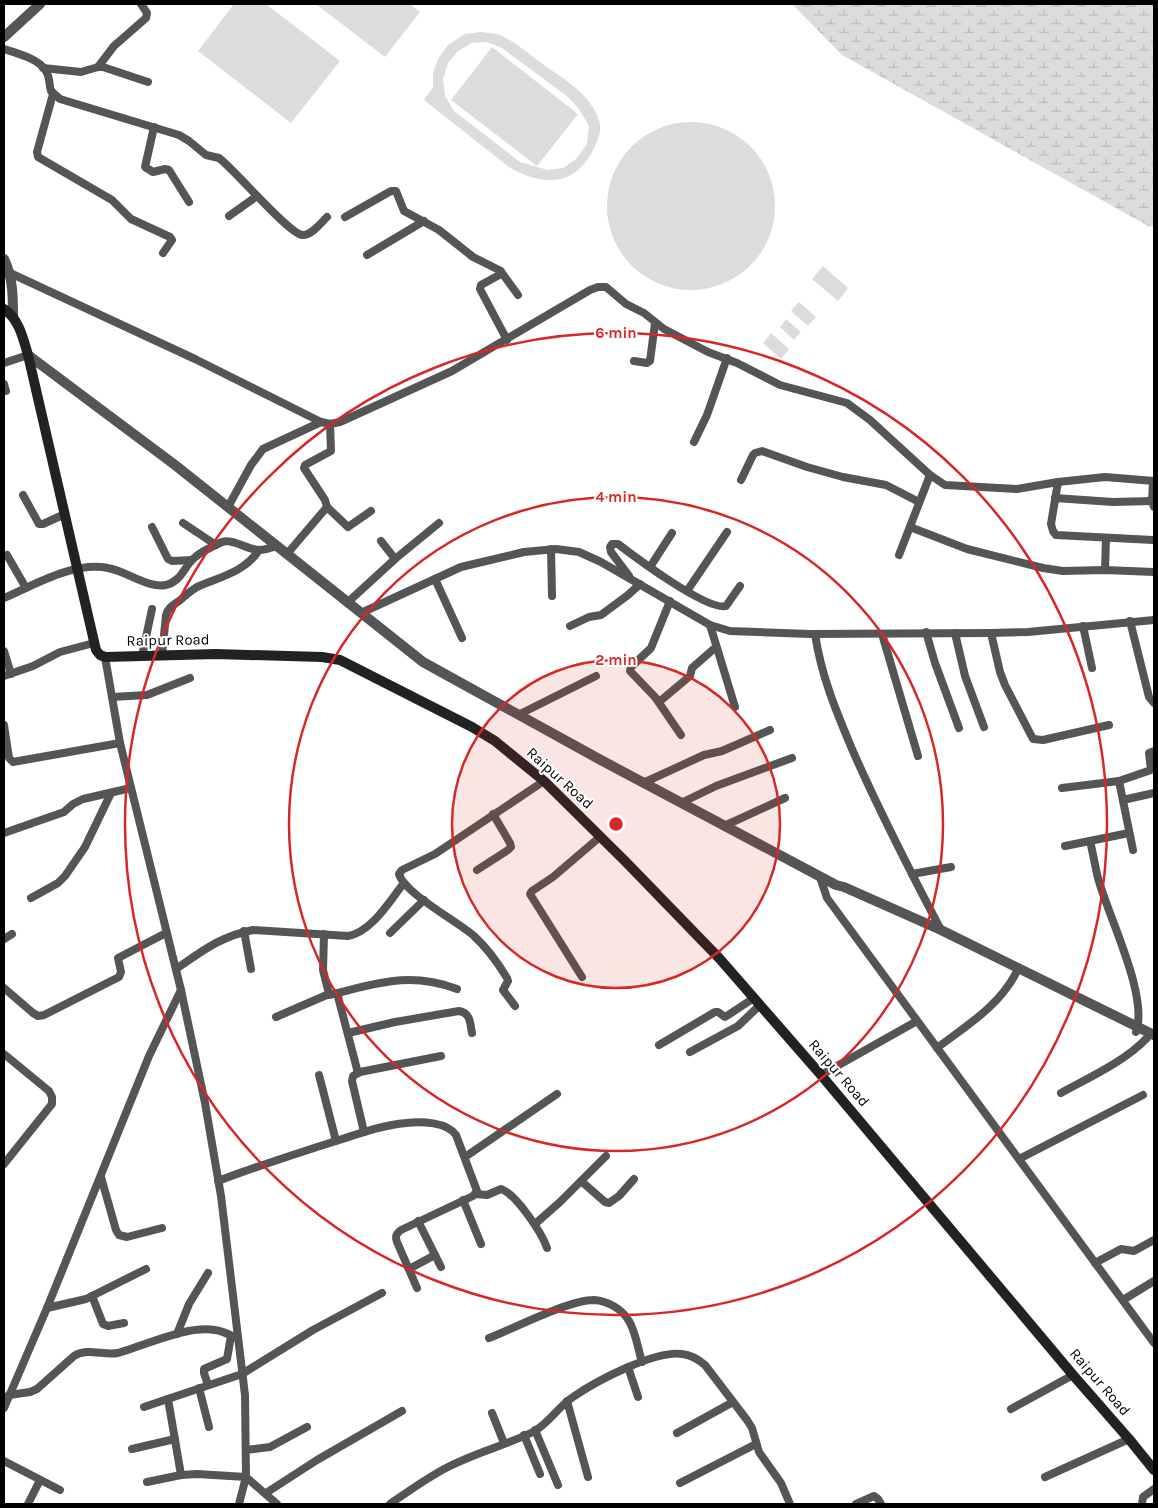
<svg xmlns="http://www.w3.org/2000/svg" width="1158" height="1508" viewBox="0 0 1158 1508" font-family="Karla,sans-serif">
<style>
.grass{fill:#dcdcdc;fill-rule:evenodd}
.wetland{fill:url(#wetland-marsh)}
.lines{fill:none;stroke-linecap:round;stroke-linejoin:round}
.minor{stroke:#555;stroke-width:8}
.tertiary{stroke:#555;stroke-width:10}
.secondary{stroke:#222;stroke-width:10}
.ring{fill:none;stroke:#d62828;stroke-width:2.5}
.labels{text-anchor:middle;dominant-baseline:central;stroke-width:4;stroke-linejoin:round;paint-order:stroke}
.street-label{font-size:15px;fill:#000;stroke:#fff}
.centre{fill:#d62828;stroke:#fff;stroke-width:2.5}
.ring-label{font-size:15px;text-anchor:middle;font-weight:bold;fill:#d62828;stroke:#fff;stroke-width:4;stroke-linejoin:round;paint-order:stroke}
</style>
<defs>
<pattern id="wetland-marsh" width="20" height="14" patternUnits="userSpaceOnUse" patternTransform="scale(1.25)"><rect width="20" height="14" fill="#dcdcdc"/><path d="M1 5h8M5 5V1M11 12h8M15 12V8" fill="none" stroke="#bbb"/></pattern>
</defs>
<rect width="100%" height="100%" fill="#fff"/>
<g class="grass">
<path d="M234 4H266L340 61 291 123 198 51Z"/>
<path d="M316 4H410L420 12 385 57Z"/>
<path d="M481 32C487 33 494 33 500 35 516 42 530 55 544 65 558 75 575 85 586 98 592 105 599 116 600 125 601 135 596 145 591 154 571 188 540 185 509 167L424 100 433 87V73L438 59 448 45 465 34ZM487 42 502 48 568 97 579 109 589 126 587 144 576 159 563 168 548 170 520 162 454 111 445 96 443 79 448 63 458 51 472 43Z"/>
<path d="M492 47 578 114 537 166 451 100Z"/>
<circle cx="691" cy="206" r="84"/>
<path d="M823 266 848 288 838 301 812 279Z"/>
<path d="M799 302 816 317 808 326 791 311Z"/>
<path d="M786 319 801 332 794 340 780 327Z"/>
<path d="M771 333 789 349 781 359 763 343Z"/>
</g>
<path class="wetland" d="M792 4H1154V225L1150 227 842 55Z"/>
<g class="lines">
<g class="minor">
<path d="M4 49C17 53 39 59 46 71 50 77 49 85 51 91L60 99 179 135 189 141 206 155 219 158C235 170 288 233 302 235 311 236 321 223 327 217"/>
<path d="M98 67 114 46 146 18 147 13 141 4"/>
<path d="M43 68 81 72 98 67H103L148 82"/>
<path d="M53 94 37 152 38 157 112 200 131 219 170 237 172 240 163 253"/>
<path d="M154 127 145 167 153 172 165 169 169 170 189 202"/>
<path d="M229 216 257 196"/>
<path d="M345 217 391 191H396L404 211 439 230 473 257 501 271V274L481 285 480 289 507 340"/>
<path d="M367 255 424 221"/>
<path d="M10 273 195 359 321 422 330 424 340 422 452 371 590 290 598 287H606L626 304 644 313 664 329 708 352 737 363 780 385 847 403 870 420 930 475 945 485 1017 489 1058 482 1105 477 1154 481"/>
<path d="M502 273 518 295"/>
<path d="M634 361 647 363 650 361 655 323"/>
<path d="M4 363 28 355"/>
<path d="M4 384 6 391"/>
<path d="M694 442 707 415 727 358"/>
<path d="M741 480 753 455 755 453 762 451 807 467 843 477 886 485 919 502"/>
<path d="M1153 481 1152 501 1154 507"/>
<path d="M1058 482 1051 524 1053 531 1056 535 1153 540"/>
<path d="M23 495 39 524H43L65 514"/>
<path d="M1055 498 1113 502 1152 501"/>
<path d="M228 507 251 465 263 449 321 422"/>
<path d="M327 507 348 527 371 511"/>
<path d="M183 523 216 545"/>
<path d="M152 527 168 559 172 561 192 560"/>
<path d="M910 527 967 549 1043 568 1063 571 1105 570 1154 572"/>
<path d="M381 541 395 559"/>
<path d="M551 549 552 596"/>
<path d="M287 554 327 507 325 500 304 468 305 465 331 451 330 424"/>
<path d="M7 555 26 588"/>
<path d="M899 555 930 475"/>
<path d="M650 567 672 533"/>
<path d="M1105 570 1106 538"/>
<path d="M629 576 611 552 610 547 612 544H618C635 557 707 611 726 606L740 586"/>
<path d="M435 579 462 638"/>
<path d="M687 591 727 532"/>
<path d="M4 598C34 585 74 561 108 568 126 571 149 589 166 585 181 581 183 569 193 559 200 552 213 546 222 542 233 538 247 550 259 550 265 550 271 548 277 546"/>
<path d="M670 601 651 648 631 667 630 671 655 697 681 735"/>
<path d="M347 603 395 559 439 523"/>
<path d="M361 613 461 567 524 552 556 549 579 552 601 562 710 625 730 631 810 634 991 633 1028 632 1154 620"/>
<path d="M1130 621 1149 697 1154 703"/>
<path d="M710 625 735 707"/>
<path d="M570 626 589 617 601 615 628 595 640 584"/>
<path d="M1083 626 1092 668"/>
<path d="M926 632 935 663 959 728"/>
<path d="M955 633 965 676 984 727"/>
<path d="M991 633 1000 672 1005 685 1033 739 1043 740 1109 725"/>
<path d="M815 634C821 675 836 711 852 749 879 811 910 871 941 930"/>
<path d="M882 634 918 756"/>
<path d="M4 651 11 674"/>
<path d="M162 655 166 615C168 608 173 605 179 601 185 596 190 591 197 587 220 577 245 572 259 550"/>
<path d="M142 656 152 609"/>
<path d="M105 657 120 743 181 990 205 1103 221 1196 245 1395 246 1477 239 1504"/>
<path d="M4 676 33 666 60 652 94 643"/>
<path d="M112 697 147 695 190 678"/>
<path d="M659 702 690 676 692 668 716 647"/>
<path d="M518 715 596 676"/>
<path d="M4 725 9 758 13 762 120 743"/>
<path d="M1119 781 1133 850"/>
<path d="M643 783 704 755 722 751 770 730"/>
<path d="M1062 788 1119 781 1151 770 1149 753 1154 751"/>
<path d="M1123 800 1154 793"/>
<path d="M681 803 716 786 792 758"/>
<path d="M724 826 785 798"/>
<path d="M4 833 64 812 73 804 83 799 131 788"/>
<path d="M1090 841C1093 853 1095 866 1098 878 1108 916 1149 996 1136 1032"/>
<path d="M1065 846 1129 833"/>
<path d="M477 870 508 850 511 847 510 843 493 814"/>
<path d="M912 874 951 867"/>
<path d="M820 877 827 898 1154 1343"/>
<path d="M31 898 58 883 65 876 85 847 111 793"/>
<path d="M244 931 251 969"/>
<path d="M390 933 424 900"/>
<path d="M4 939 12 934"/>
<path d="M176 969C202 951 221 936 253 930L348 936C372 932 390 900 404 883"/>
<path d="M582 977 530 894 532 891 553 877 601 836"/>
<path d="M4 988 33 1013 38 1016 44 1015 119 977 121 972 118 958 166 933"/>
<path d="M337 993 358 1073"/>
<path d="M329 995C376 984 408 971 457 989"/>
<path d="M515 1006 503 990 508 981 507 978C498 963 487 948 474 936 457 921 404 893 399 874L402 870 435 854 544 781"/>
<path d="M276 1017 329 994 323 970 324 934"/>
<path d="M348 1033 395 1022 459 1011C471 1013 470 1024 472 1033"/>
<path d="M659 1045 715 1012H718L725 1017 754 998"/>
<path d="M937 1048C966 1026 999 1006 1016 973"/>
<path d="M690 1052 738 1026 760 1005"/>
<path d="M4 1054 49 1091 52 1097V1104L4 1164"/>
<path d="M319 1075 336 1141"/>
<path d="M821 1075 917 1021"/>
<path d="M1061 1093C1090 1077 1124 1062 1147 1038"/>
<path d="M364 1132 352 1081 353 1076 360 1072 441 1056"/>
<path d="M465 1157 557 1094"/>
<path d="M1019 1159 1143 1095"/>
<path d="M101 1177 116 1230 119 1235 127 1237 162 1228"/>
<path d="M218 1181C258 1166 298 1153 339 1140 361 1133 383 1125 406 1123 421 1121 447 1122 456 1135L477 1191 473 1196 401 1230C396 1234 395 1236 397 1242L417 1288"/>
<path d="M581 1181 605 1202 609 1203 619 1196 634 1179"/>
<path d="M476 1194 487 1195 501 1189C516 1194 542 1233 547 1248"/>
<path d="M463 1200 481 1244"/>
<path d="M418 1221 441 1267"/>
<path d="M535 1224 560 1202 606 1156"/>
<path d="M1095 1263 1121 1249 1134 1251 1154 1240"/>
<path d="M409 1269 435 1255"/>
<path d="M92 1296 103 1324 108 1326 124 1323"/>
<path d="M1123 1300 1154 1281"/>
<path d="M47 1308 86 1299 146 1269"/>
<path d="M177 1334 189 1304 208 1273"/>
<path d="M489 1338C515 1328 568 1300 594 1300 608 1301 622 1309 629 1321 636 1333 638 1349 642 1362"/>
<path d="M628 1367 638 1397"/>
<path d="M208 1385 204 1373V1369L227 1359 231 1336"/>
<path d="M199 1388 209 1427"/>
<path d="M9 1395 30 1392 37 1389 74 1356C87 1347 104 1356 118 1353 146 1345 187 1325 215 1330 223 1331 230 1335 237 1338"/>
<path d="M168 1399 181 1475"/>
<path d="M567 1401 588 1477"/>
<path d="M144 1407 242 1374 313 1330 382 1293"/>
<path d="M4 1408 47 1308 149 1056 181 990"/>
<path d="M1011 1409 1073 1375"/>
<path d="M492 1413 504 1443"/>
<path d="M535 1430 558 1485"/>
<path d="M677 1433 733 1402"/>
<path d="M524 1435 540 1474"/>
<path d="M132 1449 175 1439"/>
<path d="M246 1450 270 1447 307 1427"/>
<path d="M4 1461 60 1490"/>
<path d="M1045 1477 1129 1439"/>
<path d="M147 1482 181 1475 197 1474 246 1477 277 1504"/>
<path d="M680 1483 756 1444"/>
<path d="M266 1493 317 1460 402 1411"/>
<path d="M28 1504 40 1480"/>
<path d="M390 1504C409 1491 428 1477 448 1467 475 1453 506 1445 533 1432 549 1423 558 1407 573 1397 596 1381 655 1350 682 1354 691 1355 698 1359 705 1365L747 1420 752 1428 759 1452 781 1483 790 1504"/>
<path d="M856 1504 874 1496 878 1499 881 1504"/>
<path d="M1142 1504 1143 1497 1154 1489"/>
</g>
<g class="tertiary">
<path d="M4 37 40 4"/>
<path d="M4 259C13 277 13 297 13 317"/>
<path d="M28 355 175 465 423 662 599 759 836 885 844 887 941 930 1154 1035"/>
</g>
<path class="secondary" d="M4 309C19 319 23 338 28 355L96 650 100 655 105 657 216 654 322 657 340 660 472 727 495 741 544 781 625 861 719 958 821 1075 1073 1375 1129 1439 1154 1470"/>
</g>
<circle cx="616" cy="824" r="164" fill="#d62828" fill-opacity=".12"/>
<g class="ring">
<circle cx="616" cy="824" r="164"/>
<circle cx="616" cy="824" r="327"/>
<circle cx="616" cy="824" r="491"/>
</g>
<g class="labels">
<g class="street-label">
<text transform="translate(168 640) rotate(-1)">Raipur Road</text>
<text transform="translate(560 778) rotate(42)">Raipur Road</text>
<text transform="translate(839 1073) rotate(49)">Raipur Road</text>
<text transform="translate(1100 1382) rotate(49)">Raipur Road</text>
</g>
</g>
<circle cx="616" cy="824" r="8" class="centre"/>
<g class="ring-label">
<text x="616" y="338">6 min</text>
<text x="616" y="502">4 min</text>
<text x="616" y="665">2 min</text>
</g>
<rect width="1158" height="1508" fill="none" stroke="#000000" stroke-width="10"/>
</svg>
